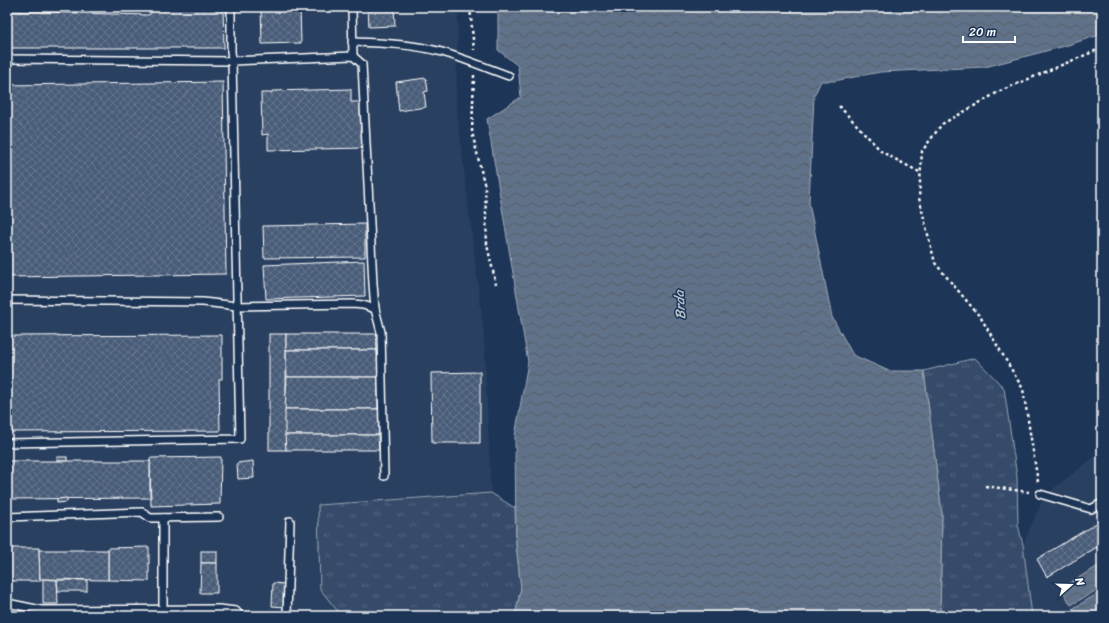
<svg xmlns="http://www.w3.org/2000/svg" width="1109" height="623" viewBox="0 0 1109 623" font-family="Sriracha,sans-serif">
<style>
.built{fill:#2a4161}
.grass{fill:url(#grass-tufts);stroke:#9aa5b4}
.water{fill:url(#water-waves);stroke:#a0aab8}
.building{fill:url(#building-cross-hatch);stroke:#fff}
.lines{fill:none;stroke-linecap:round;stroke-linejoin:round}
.lane-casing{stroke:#fff;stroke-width:10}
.path{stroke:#fff;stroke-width:2.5;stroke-dasharray:3 3;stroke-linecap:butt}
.lane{stroke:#1d3557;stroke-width:7}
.labels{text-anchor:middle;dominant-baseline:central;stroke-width:3;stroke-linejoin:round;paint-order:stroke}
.water-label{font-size:14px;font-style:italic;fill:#b8c0ca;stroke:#1d3557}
</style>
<defs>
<pattern id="grass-tufts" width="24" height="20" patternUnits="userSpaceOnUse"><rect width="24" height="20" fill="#364b69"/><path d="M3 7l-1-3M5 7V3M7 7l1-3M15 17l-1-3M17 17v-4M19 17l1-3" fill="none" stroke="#546680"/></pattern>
<pattern id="water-waves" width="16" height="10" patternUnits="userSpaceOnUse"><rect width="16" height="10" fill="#617289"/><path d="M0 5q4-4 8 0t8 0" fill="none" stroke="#555d67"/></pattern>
<pattern id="building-cross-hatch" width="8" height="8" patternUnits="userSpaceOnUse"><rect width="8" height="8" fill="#4a5d79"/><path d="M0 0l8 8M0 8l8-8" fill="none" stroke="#65758d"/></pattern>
</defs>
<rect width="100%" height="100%" fill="#1d3557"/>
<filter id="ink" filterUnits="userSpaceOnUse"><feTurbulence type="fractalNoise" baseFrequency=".025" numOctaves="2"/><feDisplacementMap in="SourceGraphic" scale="8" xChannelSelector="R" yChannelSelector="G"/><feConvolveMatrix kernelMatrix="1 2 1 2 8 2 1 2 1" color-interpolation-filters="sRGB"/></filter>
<g filter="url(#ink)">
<g class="built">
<path d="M7 7H458L456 104 484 334 491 493 318 505 340 616H7Z"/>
<path d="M1102 451V616H1032L1023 545 1044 496Z"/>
</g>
<g class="grass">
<path d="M975 358 1004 388 1017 477 1018 525 1023 545 1032 616H940L942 514 924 371Z"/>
<path d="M491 493 515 508 516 544 521 588 515 616H340V614L320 589 318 505Z"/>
</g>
<g class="water">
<path d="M498 7H1102V34L1065 46 985 67 880 72 834 81H821L814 96 809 203 832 317 853 355 889 371H924L942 514 940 616H515L521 588 516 544 515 436 528 362 487 119 521 97 518 66 498 50Z"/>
<path d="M1100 565 1102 568V587L1071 605 1061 588Z"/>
<path d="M1102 591V614L1098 616H1077L1072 609Z"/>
</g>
<g class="building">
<path d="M156 7H223L224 48H7V11L149 15Z"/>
<path d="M261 7H300L301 43 262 44Z"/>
<path d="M368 7H394L395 26 369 27Z"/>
<path d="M426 78 428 91 424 92 426 107 399 111 396 82Z"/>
<path d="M223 82 226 274 7 277V85Z"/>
<path d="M351 89V102H361V132H366V148L268 150V134L262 135 261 93H272V91Z"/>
<path d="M365 224V257L264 258 263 226Z"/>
<path d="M364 261 365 296 266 299 264 265Z"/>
<rect x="269" y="334" width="17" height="116"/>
<rect x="286" y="334" width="92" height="16"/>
<path d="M222 335V379H219L220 431 7 432V336Z"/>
<path d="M286 350H378V377H287Z"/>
<path d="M480 372V443H432L431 373Z"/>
<path d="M287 377H378V409H285Z"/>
<rect x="285" y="409" width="97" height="26"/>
<path d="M285 435H378L379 450H286Z"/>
<rect x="57" y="457" width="10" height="4"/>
<path d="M221 457 220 504 151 506 150 458Z"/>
<path d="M7 461H150V498L7 499Z"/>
<path d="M253 461 254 478 238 479 237 463Z"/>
<path d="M67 498V502L57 503V499Z"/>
<path d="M1102 520V544L1047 577 1037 559Z"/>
<path d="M149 547V581L108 580V548Z"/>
<path d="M7 548H39L40 581H7Z"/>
<path d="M39 550H108V580L40 579Z"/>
<rect x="201" y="551" width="16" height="12"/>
<path d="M201 563H217V593H200Z"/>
<path d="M43 579 57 580 58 604H43Z"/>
<path d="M57 580H87V591H58Z"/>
<path d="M273 583 285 584V607L272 606Z"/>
<rect x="309" y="615" width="27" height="1"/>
</g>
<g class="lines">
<g class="lane-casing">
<g id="lane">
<path d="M352 7 353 56"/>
<path d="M352 42C382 43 413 44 442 52 465 59 487 68 509 76"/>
<path d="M7 59 232 61 231 51V7"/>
<path d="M7 300 203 302 237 306 353 304 363 305 375 309"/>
<path d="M7 443 240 439 232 61 353 56 362 64 373 284 375 309 381 332 384 476"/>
<path d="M1040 494 1091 509 1102 503"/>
<path d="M7 517 142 512 150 518 219 517"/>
<path d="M163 518V609"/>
<path d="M7 603 41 610 219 609 236 611 240 616"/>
<path d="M287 616 290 521"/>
</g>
</g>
<g class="path">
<path d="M470 7 474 50"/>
<path d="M474 75 472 132 485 187 487 245 496 284"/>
<path d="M839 106 882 152 921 173"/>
<path d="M1038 482 1023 389 981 318 935 263 919 198 922 151 942 124 962 113 1000 91 1102 48"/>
<path d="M985 486 1029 492"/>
</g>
<use href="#lane" class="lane"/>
</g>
</g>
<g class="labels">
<g class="water-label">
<text transform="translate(680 305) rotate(-93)">Brda</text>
</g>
</g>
<rect width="1109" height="623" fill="none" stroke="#1d3557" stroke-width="24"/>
<rect x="12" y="12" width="1085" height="599" fill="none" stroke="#fff" stroke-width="1.5" filter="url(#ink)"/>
<g transform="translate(1071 585) rotate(70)" stroke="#1d3557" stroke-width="3" paint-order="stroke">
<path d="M0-3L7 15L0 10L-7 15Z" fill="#ffffff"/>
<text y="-6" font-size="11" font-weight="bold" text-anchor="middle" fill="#ffffff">N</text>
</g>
<path d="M963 36v6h52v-6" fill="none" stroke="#ffffff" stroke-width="2"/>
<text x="969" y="36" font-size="12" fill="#ffffff" stroke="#1d3557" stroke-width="3" paint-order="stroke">20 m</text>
</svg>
